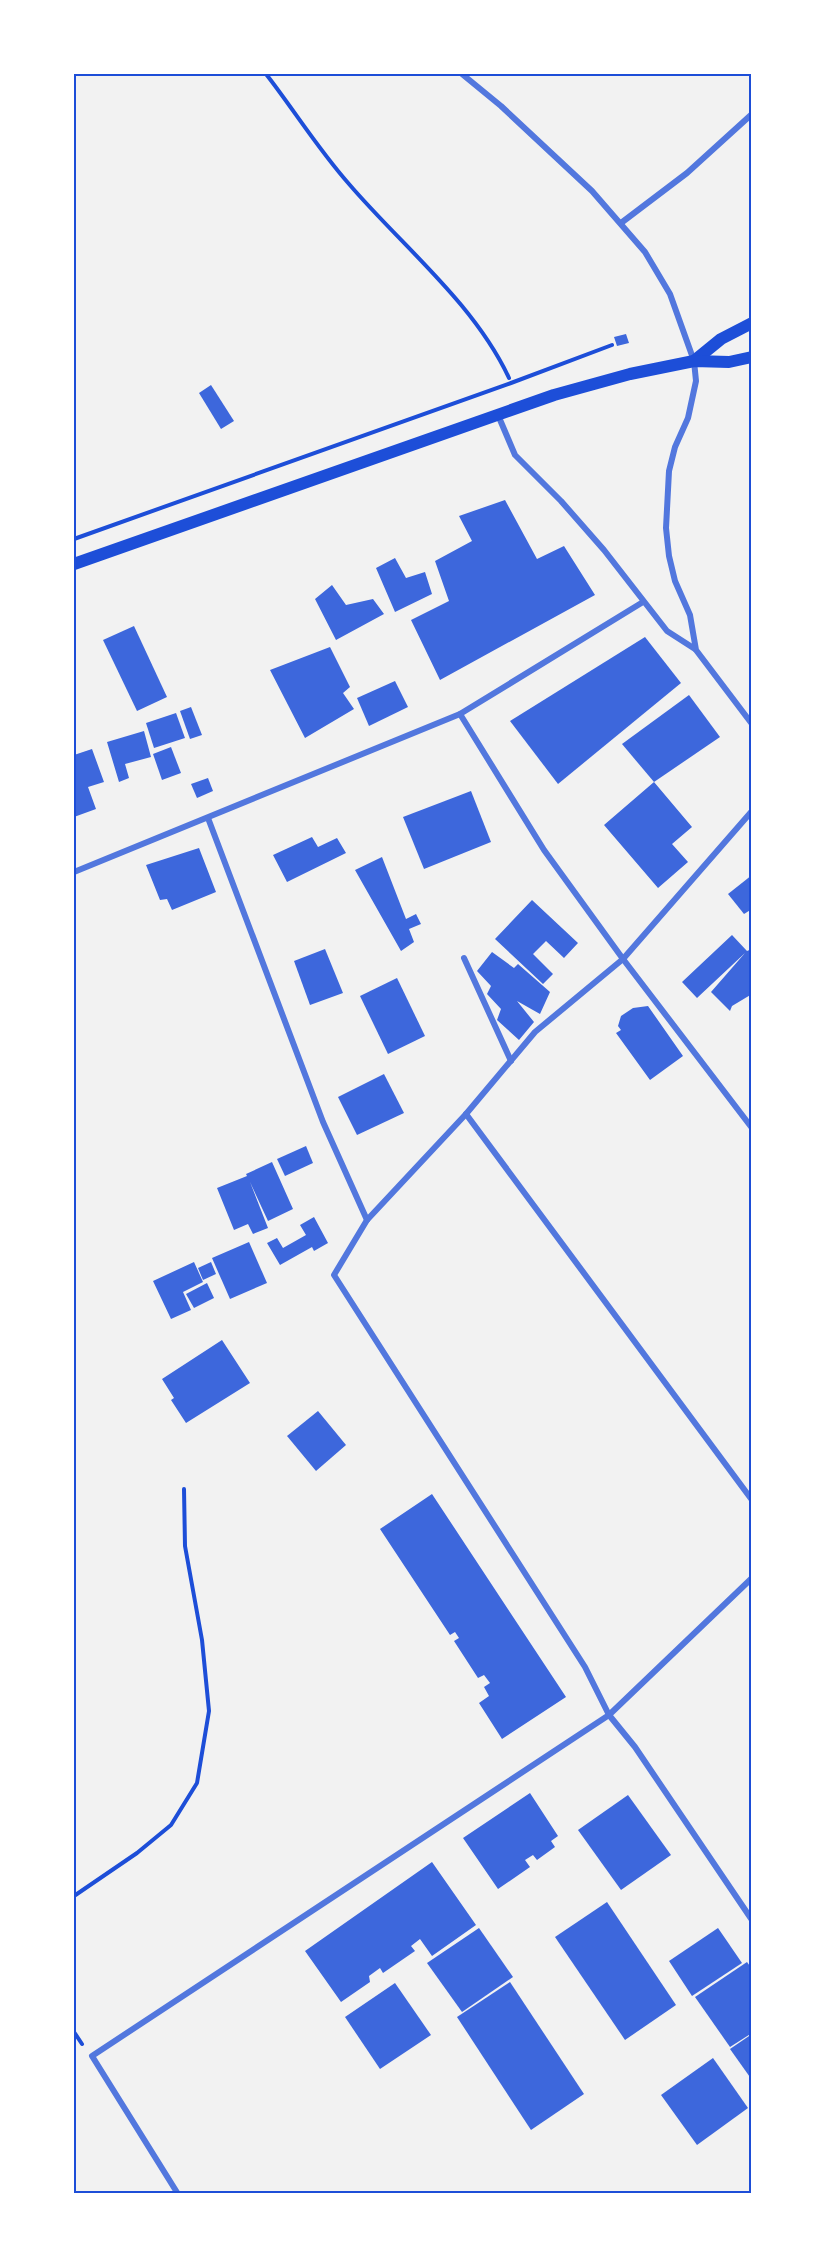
<svg xmlns="http://www.w3.org/2000/svg" width="825" height="2267" viewBox="0 0 825 2267" font-family="'Noto Sans',sans-serif">
<style>
.building{fill:#3d67dc}
.lines{fill:none;stroke-linecap:round;stroke-linejoin:round}
.path{stroke:#1d4ed8;stroke-width:4}
.minor{stroke:#5277de;stroke-width:6}
.secondary{stroke:#1d4ed8;stroke-width:12}
.neatline{fill:none;stroke:#1d4ed8;stroke-width:2}
</style>
<rect width="100%" height="100%" fill="#f2f2f2"/>
<g class="building">
<path d="M626 334 629 343 617 346 614 337Z"/>
<path d="M211 385 234 421 221 429 199 393Z"/>
<path d="M505 500 537 559 564 546 595 595 440 680 411 620 449 601 435 561 472 541 459 516Z"/>
<path d="M395 558 406 578 425 572 432 594 395 612 376 568Z"/>
<path d="M332 585 346 605 373 599 384 614 336 640 315 599Z"/>
<path d="M134 626 167 697 137 711 103 640Z"/>
<path d="M645 637 681 683 558 784 510 721Z"/>
<path d="M330 647 350 687 343 693 354 709 305 738 270 670Z"/>
<path d="M395 681 408 707 369 726 357 698Z"/>
<path d="M689 695 720 737 654 782 622 744Z"/>
<path d="M191 707 202 735 190 739 180 711Z"/>
<path d="M176 713 185 738 154 748 146 723Z"/>
<path d="M144 731 151 757 125 764 129 778 119 782 107 742Z"/>
<path d="M171 747 181 773 162 780 153 754Z"/>
<path d="M92 749 104 782 88 787 96 809 74 817V755Z"/>
<path d="M208 778 213 791 197 798 191 784Z"/>
<path d="M654 782 692 827 672 844 688 862 658 888 604 825Z"/>
<path d="M471 791 491 842 424 869 403 817Z"/>
<path d="M312 837 318 847 337 838 346 853 287 882 273 855Z"/>
<path d="M199 848 216 892 172 910 167 899 160 900 146 865Z"/>
<path d="M382 857 406 919 416 914 421 924 409 929 414 942 401 951 355 870Z"/>
<path d="M752 875V909L744 914 728 894Z"/>
<path d="M532 900 578 943 564 958 546 941 533 954 553 974 543 984 495 939Z"/>
<path d="M732 935 747 951 752 949V994L732 1006 730 1011 711 992 745 953 697 998 682 982Z"/>
<path d="M325 949 343 993 310 1005 294 961Z"/>
<path d="M492 952 514 968 518 964 550 992 540 1014 517 1001 534 1022 519 1040 497 1020 501 1009 487 994 491 986 477 971Z"/>
<path d="M397 978 425 1036 388 1054 360 996Z"/>
<path d="M648 1006 683 1056 650 1080 616 1033 621 1030 618 1026 621 1016 633 1008Z"/>
<path d="M384 1074 404 1113 357 1135 338 1097Z"/>
<path d="M306 1146 313 1163 285 1176 277 1159Z"/>
<path d="M272 1162 293 1209 268 1221 250 1182 268 1228 253 1234 248 1224 234 1230 217 1188 247 1176 246 1174Z"/>
<path d="M314 1217 328 1243 314 1251 312 1247 280 1265 267 1243 277 1238 283 1248 306 1235 300 1225Z"/>
<path d="M249 1242 267 1283 230 1299 212 1258Z"/>
<path d="M194 1262 203 1282 183 1292 191 1310 171 1319 153 1281Z"/>
<path d="M211 1262 216 1274 203 1280 198 1268Z"/>
<path d="M207 1283 214 1298 194 1308 186 1294Z"/>
<path d="M222 1340 250 1383 186 1423 171 1400 174 1398 162 1379Z"/>
<path d="M318 1411 346 1445 316 1471 287 1436Z"/>
<path d="M432 1494 566 1697 502 1739 479 1703 489 1696 484 1687 490 1683 484 1675 478 1678 454 1641 459 1638 455 1632 450 1635 380 1529Z"/>
<path d="M530 1793 558 1836 551 1841 555 1847 537 1860 533 1855 525 1860 530 1867 498 1889 463 1838Z"/>
<path d="M628 1795 671 1855 621 1890 578 1830Z"/>
<path d="M432 1862 476 1925 432 1956 420 1939 411 1946 415 1951 383 1973 380 1968 369 1976 370 1982 341 2002 305 1951Z"/>
<path d="M607 1902 676 2005 625 2040 555 1937Z"/>
<path d="M479 1928 513 1977 462 2012 427 1963Z"/>
<path d="M718 1928 742 1963 692 1996 669 1961Z"/>
<path d="M747 1962 752 1969V2033L730 2047 695 1997Z"/>
<path d="M510 1982 584 2094 531 2130 457 2017Z"/>
<path d="M395 1983 431 2035 380 2069 345 2017Z"/>
<path d="M752 2034V2080L730 2049Z"/>
<path d="M713 2058 748 2108 697 2145 661 2095Z"/>
</g>
<g class="lines">
<g class="path">
<path d="M266 74C294 110 318 149 349 184 402 246 474 303 509 378"/>
<path d="M74 539 511 383 612 345"/>
<path d="M74 1896 137 1853 171 1825 197 1783 209 1711 202 1640 185 1546 184 1489"/>
<path d="M74 2032 82 2044"/>
</g>
<g class="minor">
<path d="M462 74 501 106 592 191 645 252 670 294 694 361 696 381 688 418 675 447 669 471 666 528 669 556 675 581 690 615 696 650 752 724"/>
<path d="M621 223 687 173 752 114"/>
<path d="M498 415 515 455 561 501 604 550 667 631 695 649"/>
<path d="M460 714 544 850 623 959 752 1128"/>
<path d="M752 811 623 959 535 1032 466 1114 367 1220 334 1275 585 1667 609 1715 635 1747 752 1920"/>
<path d="M208 818 323 1122 367 1220"/>
<path d="M74 872 460 714 643 602"/>
<path d="M464 958 511 1061"/>
<path d="M466 1114 752 1500"/>
<path d="M178 2194 92 2056 609 1715 752 1578"/>
</g>
<g class="secondary">
<path d="M694 361 721 339 752 323"/>
<path d="M74 564 554 395 630 374 694 361 729 362 752 357"/>
</g>
</g>
<rect width="825" height="2267" fill="none" stroke="#ffffff" stroke-width="150"/>
<rect x="75" y="75" width="675" height="2117" class="neatline"/>
</svg>
